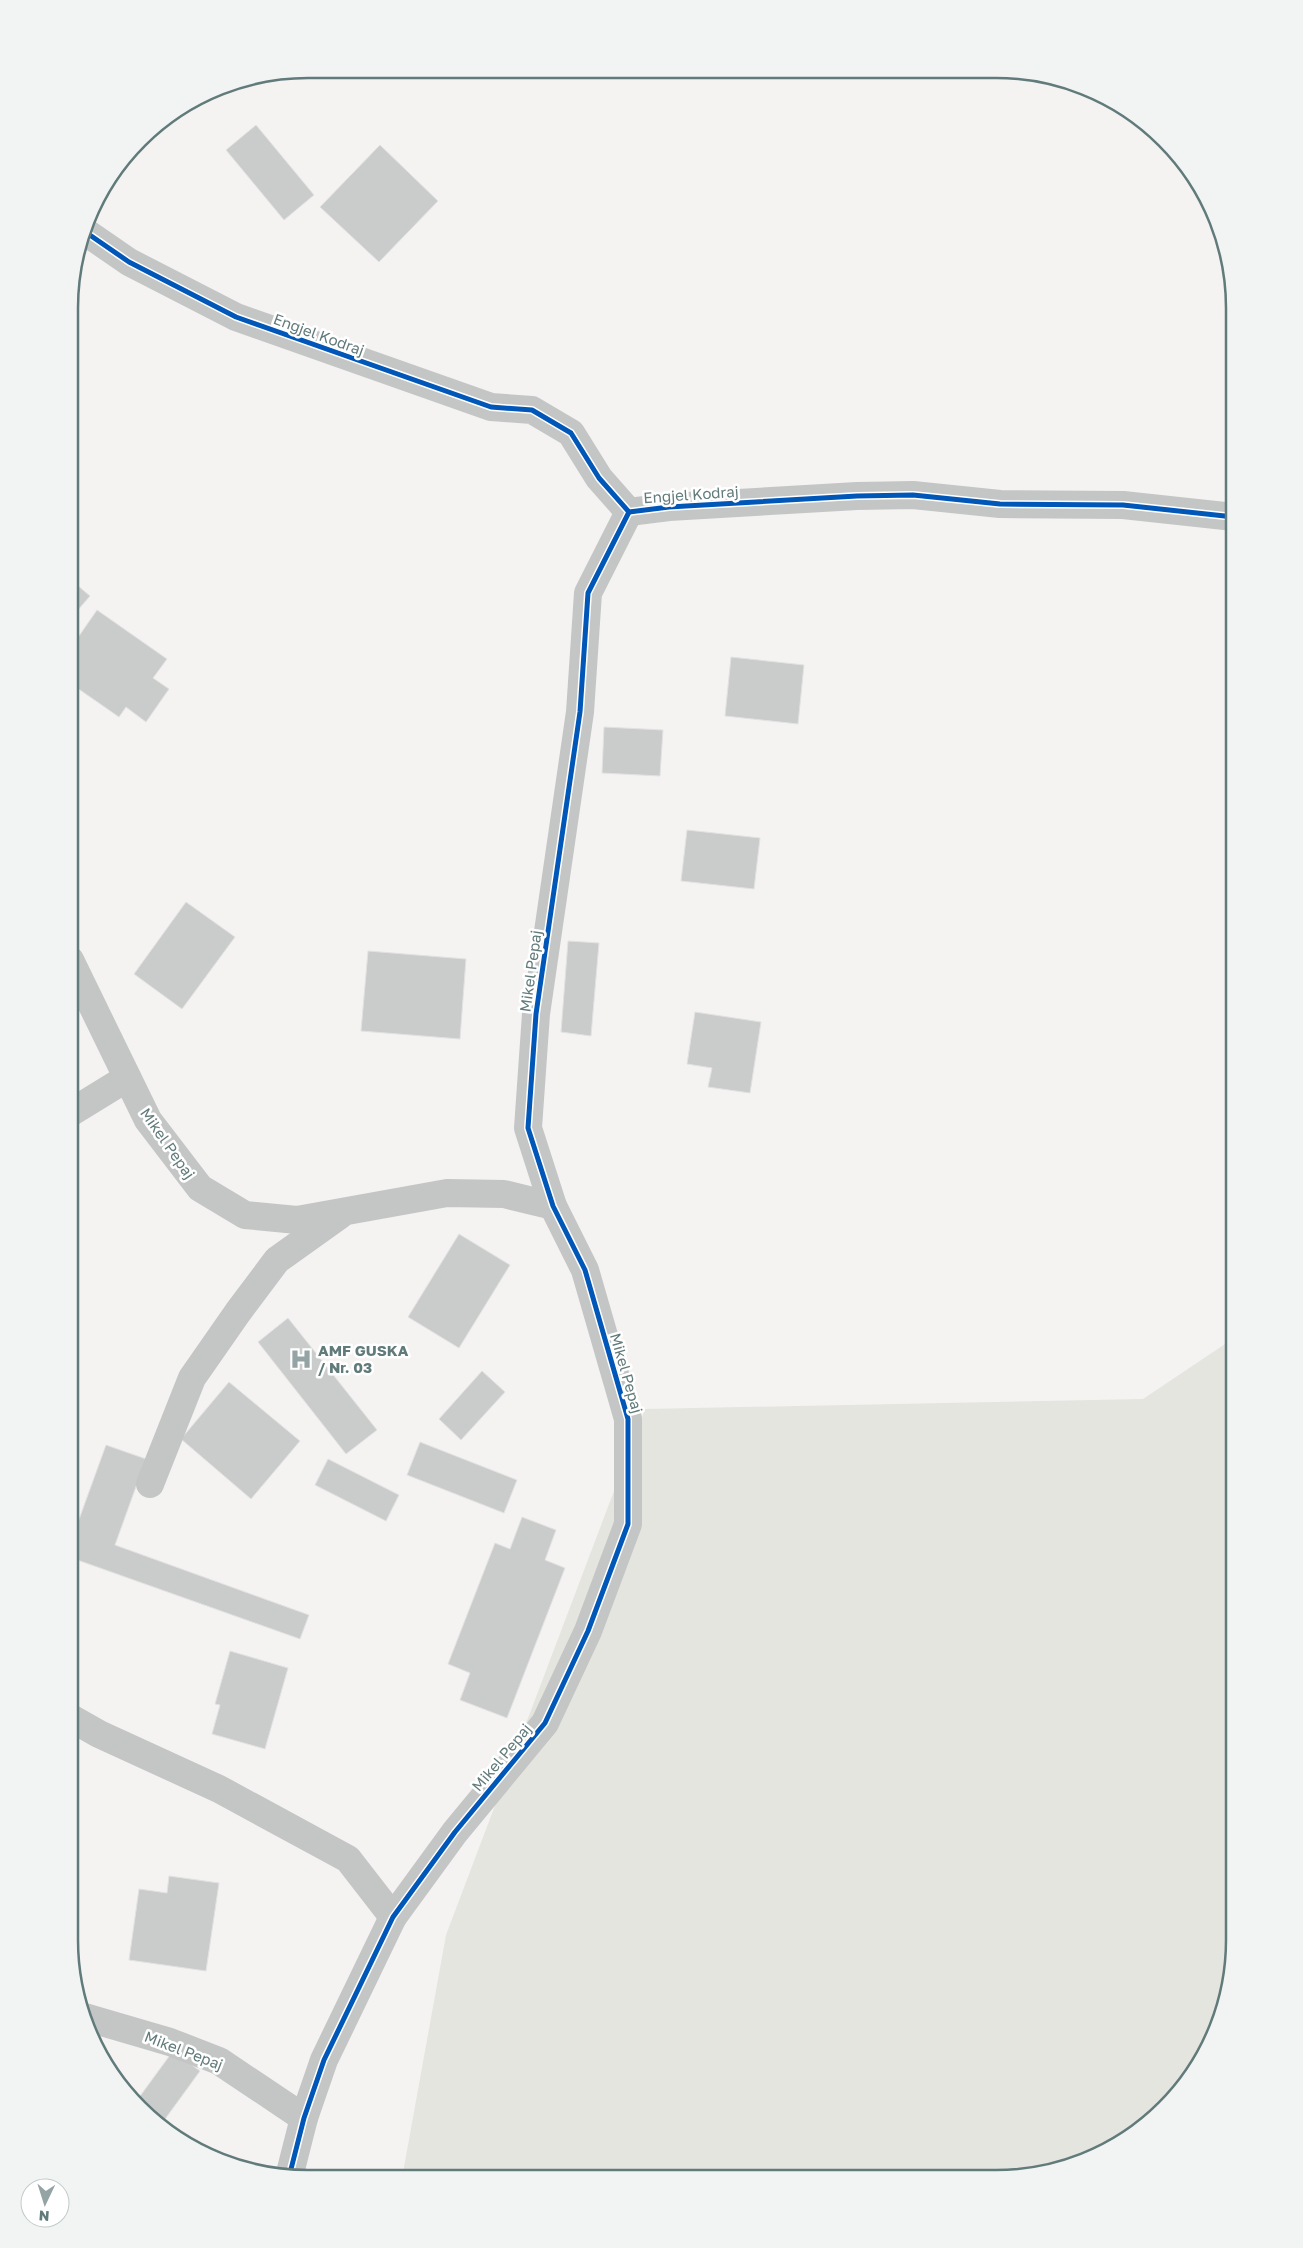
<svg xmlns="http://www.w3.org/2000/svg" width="1303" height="2248" viewBox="0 0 1303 2248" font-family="'Golos Text',sans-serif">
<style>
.green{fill:#e5e5df}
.building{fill:#cacccc;stroke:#e3e2e2}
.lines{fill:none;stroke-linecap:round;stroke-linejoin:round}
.minor{stroke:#c4c6c6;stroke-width:28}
.cycleway-casing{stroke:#fff;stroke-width:8}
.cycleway{stroke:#0057b8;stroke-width:5}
.labels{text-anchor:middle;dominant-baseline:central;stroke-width:5;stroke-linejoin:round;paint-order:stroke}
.street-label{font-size:15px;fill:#617a7a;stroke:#fff}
.poi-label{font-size:15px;font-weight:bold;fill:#617a7a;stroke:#fff;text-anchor:start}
.rim{fill:none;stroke:#617a7a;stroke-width:2.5}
</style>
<rect width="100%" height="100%" fill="#f4f3f2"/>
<path class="green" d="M1234 1338V1957L1216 2032 1185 2086 1141 2130 1073 2166 996 2179 402 2178 446 1935 645 1409 1143 1399Z"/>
<g class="building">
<path d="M256 125 314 195 284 220 226 150Z"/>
<path d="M380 145 438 201 379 262 320 207Z"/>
<path d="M70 579 90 596 70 619Z"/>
<path d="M97 610 167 659 153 678 169 689 146 722 126 707 119 717 70 683V649Z"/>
<path d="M731 657 804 665 798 724 725 716Z"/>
<path d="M604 727 663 730 660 776 602 773Z"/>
<path d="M687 830 760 838 754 889 681 881Z"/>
<path d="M186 902 235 937 182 1009 134 974Z"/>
<path d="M568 941 599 943 591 1036 561 1032Z"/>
<path d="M368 951 466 959 460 1039 361 1031Z"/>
<path d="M695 1012 761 1022 750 1093 708 1087 712 1068 687 1064Z"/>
<path d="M459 1234 510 1265 459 1348 408 1317Z"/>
<path d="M288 1318 377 1430 346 1454 258 1342Z"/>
<path d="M482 1371 505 1392 461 1440 439 1419Z"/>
<path d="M229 1382 300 1441 251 1499 181 1439Z"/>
<path d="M420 1442 517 1480 504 1513 407 1475Z"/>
<path d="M106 1445 146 1459 115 1545 309 1615 300 1639 69 1557V1547Z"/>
<path d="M328 1459 399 1495 386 1521 315 1485Z"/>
<path d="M522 1517 556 1530 545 1560 565 1568 507 1718 460 1700 470 1673 448 1664 495 1543 510 1549Z"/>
<path d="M230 1651 288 1668 265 1749 212 1734 220 1705 215 1704Z"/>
<path d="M169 1876 219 1883 206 1971 129 1960 139 1889 167 1893Z"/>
<path d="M173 2051 200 2071 160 2126 150 2120 135 2103Z"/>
</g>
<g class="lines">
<g class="minor">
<path d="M84 231 129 262 236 317 491 407 532 410 571 433 599 478 629 512 669 507 857 496 913 495 1000 504 1123 505 1234 517"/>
<path d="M70 960 148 1120 200 1188 245 1215 297 1220 447 1193 504 1194 553 1206"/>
<path d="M70 1113 127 1078"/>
<path d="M150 1484 192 1378 238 1312 277 1260 340 1215"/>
<path d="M69 1717 99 1734 219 1789 348 1859 393 1917"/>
<path d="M81 2016 170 2042 219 2061 304 2118"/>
<path d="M289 2177 304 2118 324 2060 393 1917 455 1832 545 1723 588 1631 628 1524V1419L585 1270 553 1206 528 1128 536 1014 580 712 588 593 629 512"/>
</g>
<g class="cycleway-casing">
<g id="cycleway">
<path d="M84 231 129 262 236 317 491 407 532 410 571 433 599 478 629 512 669 507 857 496 913 495 1000 504 1123 505 1234 517"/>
<path d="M289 2177 304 2118 324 2060 393 1917 455 1832 545 1723 588 1631 628 1524V1419L585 1270 553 1206 528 1128 536 1014 580 712 588 593 629 512"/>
</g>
</g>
<use href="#cycleway" class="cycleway"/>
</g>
<defs>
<g id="hospital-bare" transform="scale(1.725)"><path d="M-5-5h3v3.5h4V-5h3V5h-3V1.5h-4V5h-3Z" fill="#94a4a4" stroke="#fff" stroke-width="2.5" paint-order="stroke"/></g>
</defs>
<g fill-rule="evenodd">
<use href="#hospital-bare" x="301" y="1359"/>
</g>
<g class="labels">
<g class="street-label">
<text transform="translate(319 334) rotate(20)">Engjel Kodraj</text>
<text transform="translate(691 494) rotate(-4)">Engjel Kodraj</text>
<text transform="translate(530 971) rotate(-82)">Mikel Pepaj</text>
<text transform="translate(168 1143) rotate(55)">Mikel Pepaj</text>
<text transform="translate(627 1373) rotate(74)">Mikel Pepaj</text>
<text transform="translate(501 1757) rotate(-50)">Mikel Pepaj</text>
<text transform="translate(184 2050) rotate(21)">Mikel Pepaj</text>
</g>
<g class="poi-label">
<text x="318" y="1350">AMF GUSKA<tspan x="318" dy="17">/ Nr. 03</tspan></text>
</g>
</g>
<path d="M0 0H1303V2248H0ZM308 78H996A230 230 0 0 1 1226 308V1940A230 230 0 0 1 996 2170H308A230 230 0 0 1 78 1940V308A230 230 0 0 1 308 78Z" fill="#f2f4f4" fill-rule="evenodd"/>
<path class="rim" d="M308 78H996A230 230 0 0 1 1226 308V1940A230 230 0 0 1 996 2170H308A230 230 0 0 1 78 1940V308A230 230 0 0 1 308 78Z"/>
<g transform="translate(45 2203) rotate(184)"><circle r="24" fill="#ffffff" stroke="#c0caca"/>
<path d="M0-4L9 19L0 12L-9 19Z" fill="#94a4a4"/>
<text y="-8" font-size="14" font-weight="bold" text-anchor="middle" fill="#617a7a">N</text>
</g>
</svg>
